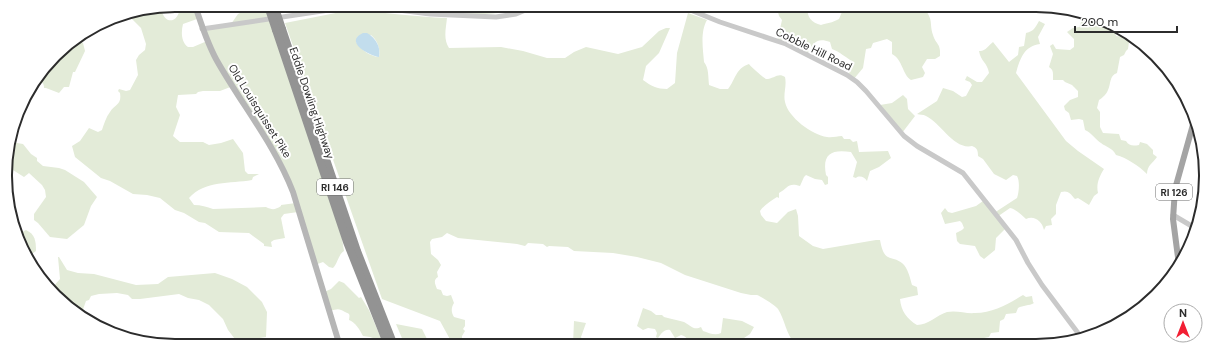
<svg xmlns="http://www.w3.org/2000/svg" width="1211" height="351" viewBox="0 0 1211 351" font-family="'DM Sans',sans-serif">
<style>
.green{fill:#e3ebd8;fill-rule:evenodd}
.water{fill:#c2dded}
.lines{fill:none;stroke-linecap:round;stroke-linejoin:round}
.tertiary{stroke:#c9c9c9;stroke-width:5}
.secondary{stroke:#b6b6b6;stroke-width:6}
.primary{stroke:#a4a4a4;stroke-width:6}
.motorway{stroke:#939393;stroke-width:8}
.motorway-bridge{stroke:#939393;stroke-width:8}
.labels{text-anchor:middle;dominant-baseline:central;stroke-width:4;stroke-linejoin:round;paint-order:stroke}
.shield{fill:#fff;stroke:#6b6b6b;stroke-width:1}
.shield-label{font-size:10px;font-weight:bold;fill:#2c2c2c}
.street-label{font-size:11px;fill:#2c2c2c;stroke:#fff}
.rim{fill:none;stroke:#2c2c2c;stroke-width:2}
</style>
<rect width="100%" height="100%" fill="#fff"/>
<g class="green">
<path d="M179 5H193L197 19 183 24C181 32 181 42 188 47H193L207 41 206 29 231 24 238 14 242 12 244 5H268L341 232 344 251C338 255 338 263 333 268L329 267 323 262 315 265 298 212 284 214 281 218 285 238 274 240 271 242 272 247 264 246V244L249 233 219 232 205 223 199 222 184 213 175 210 160 198 147 195 133 194 110 181 101 178 75 157 72 146 80 141 89 128 98 132 102 130C104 124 106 117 110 112 115 104 122 105 120 93L118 91 119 89 126 91 130 90 138 75 136 60 139 55 145 50 146 44 141 28 130 17V14L161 8C165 29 182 20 179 5ZM233 86 290 184 296 203 281 205V206C275 210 272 210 266 207L213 209C207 207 201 205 194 205L189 198C205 180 230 184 252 180L253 177 259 174H248L245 171 243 153 233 139 221 143 209 145 203 142H180L173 136 180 115 176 107 178 95 196 94 198 92 203 91H220Z"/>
<path d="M397 6H528C488 21 438 12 397 6Z"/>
<path d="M770 7H808C806 17 812 23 821 25 827 23 832 23 839 19L844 7 924 8C934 21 929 22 933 35 936 45 941 43 940 56L935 59H927L922 67 925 73 923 77 911 80C902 74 903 60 892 54V42L887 39C882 40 878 42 873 43L871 48 866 49 863 68 853 80 847 76 853 65 852 61C845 57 840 52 832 49L830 42C816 37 813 44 807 54L777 42 782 20 779 16 778 12Z"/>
<path d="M351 10C384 12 415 17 447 18 446 28 443 39 449 48L501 47 523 51 547 58H565L574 52 586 47 618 54 642 47 659 31 666 28H670L659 53 646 66 643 80C651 86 657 89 667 89L675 83 677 53 688 13 707 20C700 32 703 49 704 62 709 68 708 77 709 85L720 89H728C736 79 735 69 749 64 751 67 765 79 766 79 774 79 778 72 785 77 787 86 783 94 785 102 788 117 812 135 827 137 832 138 837 136 842 136L844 139H850L853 142 857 141 859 152 888 151 891 158 879 167 870 171 867 181C865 177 859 175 856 178L853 177 857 162 851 152C831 149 822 154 826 175L828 177V184L825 185 822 180 815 179 806 175 804 177 800 186C788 182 788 188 779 193V198L777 197C771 201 764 205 760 211L761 215 766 221 777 223 788 212 796 209 798 216 799 236 813 246 823 249 876 240H880C881 245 883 255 888 257 892 259 897 259 902 263 908 268 910 278 912 285L917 287 918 295 900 299C901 311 907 319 917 325 928 325 937 315 947 312 957 310 966 314 975 313 993 313 1008 304 1023 295L1026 297 1032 296 1033 302 1034 303C1029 306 1023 305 1018 308L1016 313 1006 314 1004 319 1000 321 999 332 991 333 989 337 984 338 982 344C976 339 971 343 964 344H795C786 334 785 320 778 309 776 306 762 297 757 295H751L741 293 685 275 661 263 637 257 613 253 574 251 568 247 549 246 547 247 543 244 528 243 525 246 517 244 458 238 447 233 442 237 432 239 430 242 431 254 438 260 441 265 437 272 438 277C433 280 435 284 437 289L441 290 443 295 447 296 451 295 454 303C451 308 451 312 454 317L465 320V326L463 329 465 331 462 336V341L464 343H452L440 321 382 299 285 23ZM371 35C377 40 381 49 379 57 369 56 362 50 356 42L358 36Z"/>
<path d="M1073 11H1075L1105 23 1106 26 1115 31 1116 36 1125 37 1129 33 1136 40 1129 42 1128 49 1126 51 1124 55 1120 57 1117 73C1109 76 1111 84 1108 90 1106 95 1103 97 1099 100L1097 108 1100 112V127L1103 133 1119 134 1121 140 1126 141C1129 146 1133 146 1139 145L1140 142 1147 144 1153 150V154L1157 157C1153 163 1147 165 1147 174 1139 166 1127 158 1116 155 1113 148 1106 147 1101 143 1095 139 1092 133 1085 130L1083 120 1079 119 1071 120 1069 113 1065 110 1064 106 1070 100 1078 97V91L1072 85 1065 82 1063 80H1053C1053 74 1054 70 1049 67L1053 54 1050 46 1053 44 1056 49 1070 50 1074 47V39L1067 32 1073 28 1079 27C1084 20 1079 15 1073 11Z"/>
<path d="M1039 21 1045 24 1038 37 1040 44C1024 46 1020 59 1016 73L1066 141 1078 151 1104 169C1099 177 1096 184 1098 193L1094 196 1089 205 1078 198 1075 199C1070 193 1068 190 1061 192L1056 205V214L1051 219 1052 225 1046 226 1044 230C1042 221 1034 215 1026 219 1021 215 1016 209 1010 208L997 217 1005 229 996 238 995 250 984 259 980 256 975 246 960 244 957 241 956 233 962 230 964 228 962 223 960 221 945 224 941 213 945 208 948 212 952 213 976 206 983 201 994 213 1017 198C1019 193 1020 181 1017 176L1013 175 1006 180 994 174 983 159 978 156C978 150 977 148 972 146 954 150 941 123 926 116 923 114 920 115 917 114L937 101 943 88 953 91 962 97 966 96 972 85 970 82 965 80 967 76 977 82H982L989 73C987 62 981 62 979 51 985 52 989 45 993 42L1009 62 1018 55 1019 47 1024 46 1026 33C1034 31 1035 28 1039 21Z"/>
<path d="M74 41H79L83 43 85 51 75 72H73L69 87H64L59 93 46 88H44C44 83 42 82 38 80L63 47Z"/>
<path d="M903 95 907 99 908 109 915 116 902 133 880 105 892 103Z"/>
<path d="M11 142 23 144 31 154 37 158V161L43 166 59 168 65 170 84 182 97 197 91 206 84 225 67 239 50 237 38 223 34 220V214L46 197 45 190 42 185 29 173 24 177 5 165Z"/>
<path d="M26 230C35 234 36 241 36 251L29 256 18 234Z"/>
<path d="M58 257H59L67 270 78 273 94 274 136 285 158 284 168 277 215 273 232 279 247 287 262 302 267 312 266 337C261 338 256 337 253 343H238L228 330 223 319 209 305 199 300 188 298 179 294 140 299H132L128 295 117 293 99 294 91 296 89 300 86 301 81 315 51 289 60 279Z"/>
<path d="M339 281 344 283 359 298 361 297 369 310 383 343H374L373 338 370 337 363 336C360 330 355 322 349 320 350 314 350 314 345 312 339 308 337 309 330 311L324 292 331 289Z"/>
<path d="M643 308 651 311 656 315H662L664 317C670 319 678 320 684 322 690 325 694 331 701 327L703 331C709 333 715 336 721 333L723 318 742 321 754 327 750 334 744 338V344H689C688 339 686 336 681 335L675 338 670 330C664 329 662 333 658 338L656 337 657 333 655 329 648 328 643 330 637 326Z"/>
<path d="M574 321 586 323 581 337 584 344H573Z"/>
<path d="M396 324 422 329 429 343H404Z"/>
</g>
<path class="water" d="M363 33H367C376 38 381 47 379 57 370 56 343 42 363 33Z"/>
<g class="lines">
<g class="tertiary">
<path d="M683 7 720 22 786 44 847 75 857 82 866 91 904 136 917 146 963 173 1016 240 1028 263 1042 285 1081 337"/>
<path d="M202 29 349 7 367 6 430 14 496 17 516 14 535 6"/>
<path d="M1173 215 1195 228"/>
<path d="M328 343 338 339"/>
</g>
<path class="secondary" d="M195 5C201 24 207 42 216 59 241 104 274 143 293 192L339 343"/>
<path class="primary" d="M1179 265 1173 219 1175 189 1194 121"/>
<g class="motorway">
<path d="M282 29 357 251 393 343"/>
<path d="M276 30 347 242 387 343"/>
</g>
<g class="motorway-bridge">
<path d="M275 8 282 29"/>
<path d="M269 9 276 30"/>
</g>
</g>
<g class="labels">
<g class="shield">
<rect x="317" y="179" width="36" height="16" rx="3"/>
<rect x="1156" y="184" width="36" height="16" rx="3"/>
</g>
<g class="shield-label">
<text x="335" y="187">RI 146</text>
<text x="1174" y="192">RI 126</text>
</g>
<g class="street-label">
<text transform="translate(814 49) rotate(26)">Cobble Hill Road</text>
<text transform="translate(312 103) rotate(71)">Eddie Dowling Highway</text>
<text transform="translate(260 111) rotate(58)">Old Louisquisset Pike</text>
</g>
</g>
<path d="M0 0H1211V351H0ZM175 12H1036A163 163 0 0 1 1199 175V176A163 163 0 0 1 1036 339H175A163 163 0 0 1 12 176V175A163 163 0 0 1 175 12Z" fill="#fff" fill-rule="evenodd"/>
<path class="rim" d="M175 12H1036A163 163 0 0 1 1199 175V176A163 163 0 0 1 1036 339H175A163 163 0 0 1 12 176V175A163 163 0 0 1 175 12Z"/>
<g transform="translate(1183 323)"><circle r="19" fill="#ffffff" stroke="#ababab"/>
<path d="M0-3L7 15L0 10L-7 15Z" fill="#f21f33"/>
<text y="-6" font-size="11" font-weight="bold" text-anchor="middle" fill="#2c2c2c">N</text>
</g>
<path d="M1075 26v6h102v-6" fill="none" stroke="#2c2c2c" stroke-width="2"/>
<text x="1081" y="26" font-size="12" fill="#2c2c2c" stroke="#ffffff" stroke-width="3" paint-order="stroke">200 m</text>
</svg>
